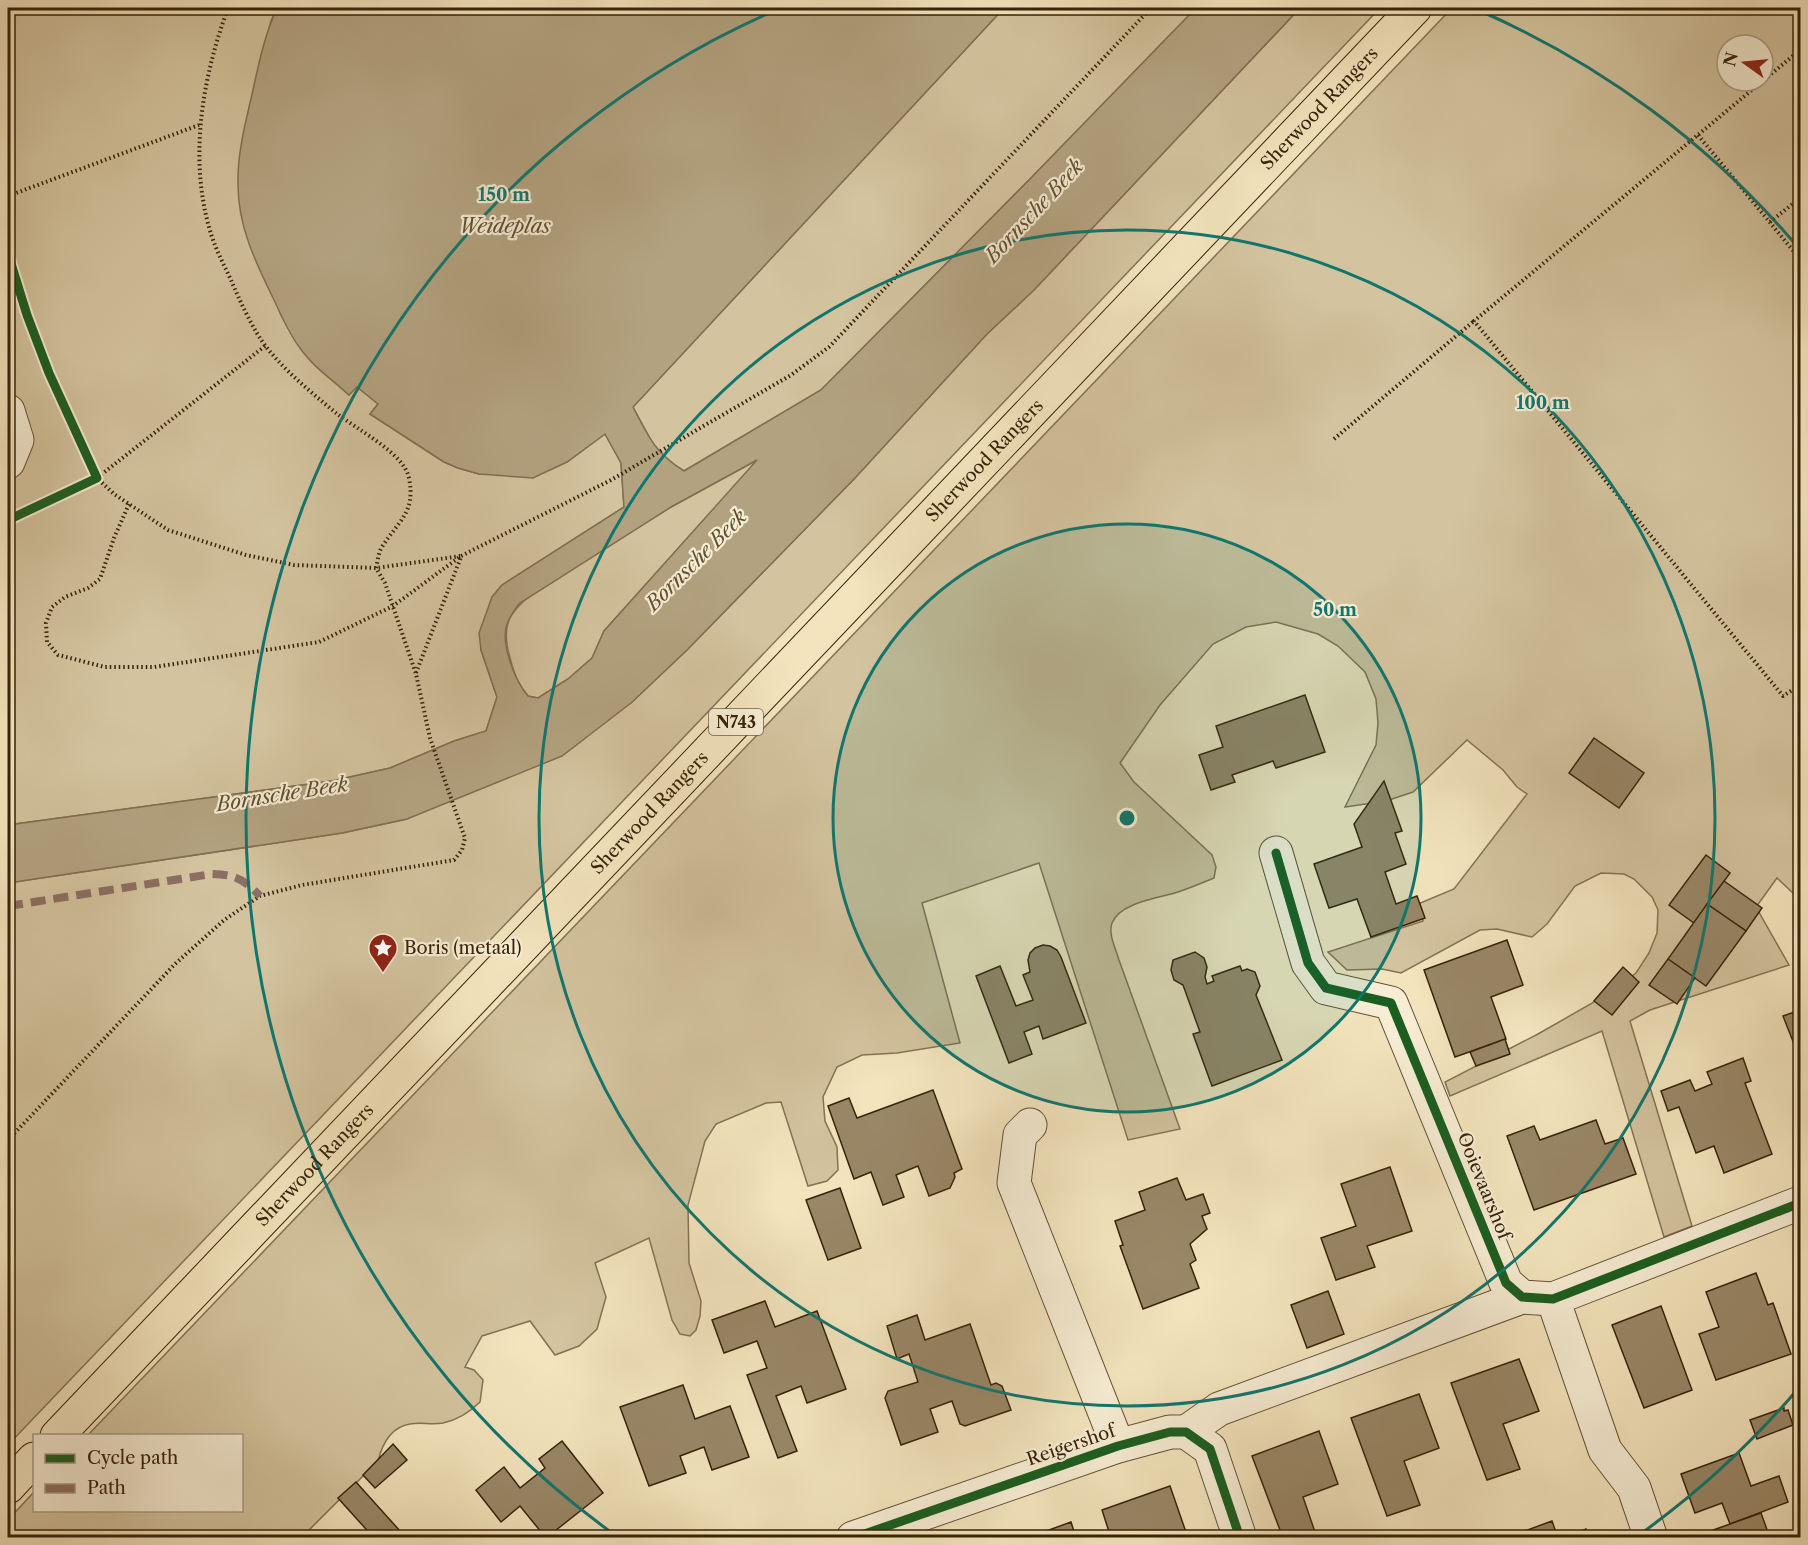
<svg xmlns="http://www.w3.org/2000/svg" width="1808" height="1545" viewBox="0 0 1808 1545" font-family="'Libre Caslon Text',serif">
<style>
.green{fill:#d3c39e;stroke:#857254;stroke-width:1.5;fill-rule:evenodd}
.water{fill:#b3a280;stroke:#816f50;stroke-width:1.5;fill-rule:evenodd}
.building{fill:#998767;stroke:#372209;stroke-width:1.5}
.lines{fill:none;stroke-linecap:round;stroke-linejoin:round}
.minor-casing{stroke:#665236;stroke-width:35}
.major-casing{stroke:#372209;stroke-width:35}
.path{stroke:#372209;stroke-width:4;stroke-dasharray:1.5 3;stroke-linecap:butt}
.minor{stroke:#f7edd4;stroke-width:33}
.major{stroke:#f3e4bd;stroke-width:33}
.quiet{stroke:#8d6e63;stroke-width:8;stroke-dasharray:15 8;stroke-linecap:butt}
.cycleway-casing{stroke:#f7edd4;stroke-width:13}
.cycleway{stroke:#1b5e20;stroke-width:9}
.ring{fill:none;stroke:#0f766e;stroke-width:3}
.labels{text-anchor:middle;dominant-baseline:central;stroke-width:4.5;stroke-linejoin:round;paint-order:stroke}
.shield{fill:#f7edd4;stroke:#715f46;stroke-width:1.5}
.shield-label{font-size:16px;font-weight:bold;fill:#372209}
.street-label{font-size:18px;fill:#372209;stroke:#f7edd4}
.poi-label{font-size:18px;fill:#372209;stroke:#f7edd4;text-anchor:start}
.water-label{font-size:20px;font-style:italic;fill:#624f33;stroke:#f7edd4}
.centre{fill:#0f766e;stroke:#f7edd4;stroke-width:3}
.ring-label{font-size:18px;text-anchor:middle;font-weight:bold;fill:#0f766e;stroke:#f7edd4;stroke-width:4.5;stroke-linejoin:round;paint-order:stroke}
</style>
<rect width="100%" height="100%" fill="#f3e4bd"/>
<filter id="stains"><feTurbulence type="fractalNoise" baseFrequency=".00333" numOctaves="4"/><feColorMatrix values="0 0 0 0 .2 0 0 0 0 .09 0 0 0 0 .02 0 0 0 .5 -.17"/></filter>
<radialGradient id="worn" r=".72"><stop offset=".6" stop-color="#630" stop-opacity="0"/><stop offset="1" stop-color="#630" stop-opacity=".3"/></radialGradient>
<g class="green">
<path d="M8 8H277L271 21 260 61 242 143 280 313 301 349 318 368 349 395 356 386 378 404 370 414 444 462 458 468 479 474 567 462 605 434 621 463 624 507 502 585 492 597 481 650 497 697 486 731 454 741 390 768 332 781 8 825V486L29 439 8 383Z"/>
<path d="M1004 8H1196L1029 180 821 390 684 471 665 459 654 446 633 407Z"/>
<path d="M1300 8H1380L8 1445V1072L12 1066 8 1062V883L342 833 407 819 631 703 687 650 855 478 987 334 1034 290Z"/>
<path d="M1452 8H1800V903L1794 894 1777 878 1756 907 1789 965 1650 1010 1630 1021 1692 1226 1664 1237 1602 1031 1450 1096 1445 1082 1538 1034 1615 990 1636 973 1649 953 1657 933 1658 910 1652 897 1634 879 1624 874 1601 873 1575 886 1547 924 1532 937 1497 929 1480 930 1401 973 1382 969 1347 970 1328 952 1423 921 1418 904 1454 889 1527 794 1517 787 1503 770 1467 740 1413 792 1386 801 1345 807 1376 745 1378 723 1376 699 1365 672 1338 646 1318 634 1276 622 1246 627 1213 644 1160 705 1120 763 1134 782 1212 855 1216 867 1214 878C1202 883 1190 888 1178 892 1160 898 1120 902 1112 923 1108 935 1116 949 1119 960L1180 1129 1128 1140 1039 863 922 903 960 1043 897 1053 862 1055 837 1067 823 1097 825 1121 837 1147 838 1170 827 1181 808 1186 781 1102 766 1103 716 1124 705 1141 688 1205 689 1263 701 1301 700 1316 696 1330 690 1336 680 1334 672 1320 649 1238 595 1263 606 1297 597 1329 579 1346 555 1355 530 1321 482 1336 465 1367 474 1370 483 1380 480 1402C470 1412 457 1420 443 1423 432 1425 420 1422 410 1424 391 1427 382 1445 378 1461L302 1537H8V1520L34 1492V1510H242V1436L88 1435ZM1727 45H1763V81H1727Z"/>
<path d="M759 459 604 631 592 658 568 679 538 698 528 696C518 685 514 673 510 658 500 623 510 611 537 590L671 507Z"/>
</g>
<path class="water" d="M277 8H1004L633 407C648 436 655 453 684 471L821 390 1029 180 1196 8H1300L1034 290 987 334 855 478 687 650 631 703 562 756 407 819 342 833 8 883V825L332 781 390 768 454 741 486 731 497 697 481 650 479 633 492 597 502 585 624 507 621 463 605 434 567 462 533 478 479 474 458 468 444 462 370 414 378 404 357 387 349 395C333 380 313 367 300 348 289 334 282 317 274 300 256 263 238 227 238 185 237 153 246 121 253 90 259 62 265 34 277 8ZM757 460 604 631 592 658 568 679 538 698 528 696C515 681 500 643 507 624 510 616 515 609 520 603L671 507Z"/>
<g class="building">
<path d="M1305 695 1325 752 1276 768 1273 761 1232 775 1235 782 1211 790 1199 755 1223 747 1216 726Z"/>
<path d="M1594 738 1644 773 1619 808 1569 773Z"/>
<path d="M1384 781 1402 831 1395 833 1406 864 1385 872 1396 904 1417 896 1425 918 1371 937 1357 899 1329 908 1314 864 1362 847 1354 824Z"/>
<path d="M1706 855 1730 873 1694 923 1669 905Z"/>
<path d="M1724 881 1762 908 1746 931 1707 904Z"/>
<path d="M1707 904 1746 931 1706 986 1668 959Z"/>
<path d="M1507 940 1523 985 1491 997 1506 1039 1455 1057 1424 970Z"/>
<path d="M1043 945 1050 946 1057 950 1061 957 1086 1023 1043 1039 1039 1026 1024 1032 1032 1054 1009 1063 976 976 1000 966 1016 1006 1033 1000 1023 975 1030 972 1028 960 1030 953 1035 948Z"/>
<path d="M1195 952 1204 958 1207 967 1205 977 1207 984 1214 981 1212 976 1240 966 1242 971 1247 969 1255 972 1260 986 1256 995 1282 1060 1212 1086 1193 1034 1200 1032 1183 985 1174 980 1171 970 1173 960Z"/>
<path d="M1668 959 1695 978 1677 1004 1649 985Z"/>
<path d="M1623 967 1639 982 1612 1015 1594 1001Z"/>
<path d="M1800 1010V1041L1794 1044 1783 1016Z"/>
<path d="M1505 1039 1510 1054 1476 1066 1470 1052Z"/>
<path d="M1743 1058 1751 1081 1745 1083 1772 1154 1724 1173 1714 1146 1696 1153 1679 1107 1668 1111 1661 1091 1690 1080 1695 1091 1712 1084 1707 1072Z"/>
<path d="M933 1090 962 1169 954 1173 955 1177 950 1188 929 1196 918 1166 896 1175 904 1197 883 1205 871 1172 854 1179 828 1106 849 1098 857 1118Z"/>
<path d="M1596 1120 1605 1144 1623 1138 1636 1174 1534 1210 1507 1136 1534 1126 1540 1140Z"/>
<path d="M1390 1167 1412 1231 1367 1246 1375 1267 1336 1280 1321 1238 1356 1226 1341 1184Z"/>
<path d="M1177 1178 1186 1200 1203 1194 1210 1213 1202 1216 1207 1229 1190 1244 1196 1260 1190 1264 1199 1288 1143 1309 1120 1246 1123 1245 1115 1221 1145 1210 1139 1192Z"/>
<path d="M840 1188 861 1248 828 1260 806 1200Z"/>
<path d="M1756 1273 1768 1305 1773 1303 1791 1354 1716 1380 1699 1334 1719 1327 1706 1292Z"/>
<path d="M1328 1291 1344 1334 1307 1348 1291 1305Z"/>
<path d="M765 1301 775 1327 817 1311 846 1389 807 1403 801 1386 776 1396 797 1451 778 1458 747 1375 767 1368 757 1341 724 1353 712 1320Z"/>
<path d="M1661 1306 1692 1390 1644 1408 1612 1325Z"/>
<path d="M917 1315 925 1340 970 1324 991 1385 996 1383 1002 1386 1011 1410 965 1426 960 1424 952 1401 930 1409 938 1432 901 1445 885 1398 888 1391 918 1382 909 1354 897 1359 887 1326Z"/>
<path d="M1519 1359 1539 1411 1503 1424 1520 1469 1487 1480 1451 1383Z"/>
<path d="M683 1385 695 1419 730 1406 749 1457 712 1470 704 1447 680 1456 686 1473 649 1486 620 1407Z"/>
<path d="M1419 1394 1439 1448 1404 1461 1420 1505 1387 1516 1351 1418Z"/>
<path d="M1784 1408V1411L1788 1410 1793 1425 1757 1439 1750 1420Z"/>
<path d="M1319 1431 1338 1484 1303 1497 1317 1538H1283L1252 1456Z"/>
<path d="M562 1441 603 1493 546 1538 520 1506 501 1522 476 1490 504 1467 520 1488 545 1468 539 1459Z"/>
<path d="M393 1444 407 1460 375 1488 363 1475Z"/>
<path d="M1739 1453 1751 1486 1779 1476 1788 1502 1730 1524 1722 1503 1695 1513 1681 1474Z"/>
<path d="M356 1482 400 1531 393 1538H374L338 1498Z"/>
<path d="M1170 1486 1188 1538H1111L1102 1510Z"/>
<path d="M1761 1513 1770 1538H1704L1702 1534Z"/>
<path d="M1552 1521 1558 1538H1524L1522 1532Z"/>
<path d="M1071 1522 1076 1538H1027Z"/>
<path d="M1586 1529 1589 1538H1565Z"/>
</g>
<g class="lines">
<g class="minor-casing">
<g id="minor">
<path d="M8 411 17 440 8 462"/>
<path d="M1276 853 1308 963 1326 988 1391 1003 1506 1283 1522 1297 1553 1299 1800 1203"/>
<path d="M1030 1125 1020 1135 1014 1183 1118 1446"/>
<path d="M1553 1299 1605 1450 1634 1488 1651 1538"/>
<path d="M1186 1432 1219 1409 1522 1297"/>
<path d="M853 1538 1118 1446 1170 1432H1186L1210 1449 1240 1538"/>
</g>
</g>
<g class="major-casing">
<g id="major">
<path id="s1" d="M57 1436 1415 8"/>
<path d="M8 1487 34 1459"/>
</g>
</g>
<g class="path">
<path d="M1800 50 1474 321 1783 696 1800 685"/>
<path d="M1698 135 1800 259"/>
<path d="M8 196 199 125"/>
<path d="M1770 222 1800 198"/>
<path d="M265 346 97 478 114 494 168 530 246 555 294 565 376 568 461 556"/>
<path d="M1334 439 1474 321"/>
<path d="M129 504 114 538 100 579 88 588 65 597 52 607 46 623 47 642 58 655 105 667H154L319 642 393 606 461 556 611 480 791 375 829 347 1151 8"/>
<path d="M416 673 461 557"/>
<path d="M8 1140 175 964 224 920 260 896 302 885 454 860 462 850 465 838 430 738 416 674 385 583 376 568C378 561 378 553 382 547 398 521 416 513 409 478 404 453 356 429 336 413 312 393 287 373 267 348 254 332 239 299 231 280 224 265 216 250 211 234 188 160 202 79 228 8"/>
</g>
<use href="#minor" class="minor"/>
<use href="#major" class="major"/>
<path class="quiet" d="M8 906 212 874C237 875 243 879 260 896"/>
<g class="cycleway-casing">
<g id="cycleway">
<path d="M8 254 27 315 49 373 97 478 8 520"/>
<path d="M1276 853 1308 963 1326 988 1391 1003 1506 1283 1522 1297 1553 1299 1800 1203"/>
<path d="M853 1538 1118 1446 1170 1432H1186L1210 1449 1240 1538"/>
</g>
</g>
<use href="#cycleway" class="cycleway"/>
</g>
<circle cx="1127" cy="818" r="294" fill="#0f766e" fill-opacity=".12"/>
<g class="ring">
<circle cx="1127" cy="818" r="294"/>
<circle cx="1127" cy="818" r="588"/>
<path d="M1797 1390A881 881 0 0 1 1639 1535M615 1535A881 881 0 0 1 776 10M1478 10A881 881 0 0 1 1797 246"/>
</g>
<defs>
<g id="sight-pin" transform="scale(1.5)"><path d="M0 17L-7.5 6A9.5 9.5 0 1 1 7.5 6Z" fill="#8f2418" stroke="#f7edd4"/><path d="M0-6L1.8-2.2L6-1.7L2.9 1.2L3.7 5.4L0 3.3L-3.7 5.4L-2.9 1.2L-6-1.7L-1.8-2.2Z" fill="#fff"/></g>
</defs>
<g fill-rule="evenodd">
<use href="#sight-pin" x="383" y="948"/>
</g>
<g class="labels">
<rect class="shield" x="709" y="709" width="54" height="26" rx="4.5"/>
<g class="shield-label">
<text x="736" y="722">N743</text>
</g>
<g class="street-label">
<text stroke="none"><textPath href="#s1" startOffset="1832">Sherwood Rangers</textPath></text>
<text stroke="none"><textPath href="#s1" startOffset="1346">Sherwood Rangers</textPath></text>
<text stroke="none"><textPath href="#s1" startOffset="860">Sherwood Rangers</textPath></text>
<text stroke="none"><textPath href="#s1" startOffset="374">Sherwood Rangers</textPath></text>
<text transform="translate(1484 1186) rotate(68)">Ooievaarshof</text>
<text transform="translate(1071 1445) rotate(-19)">Reigershof</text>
</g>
<g class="poi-label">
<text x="404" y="948">Boris (metaal)</text>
</g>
<g class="water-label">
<text transform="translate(1034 211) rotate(-47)">Bornsche Beek</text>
<text x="505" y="226">Weideplas</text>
<text transform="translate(696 560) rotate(-45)">Bornsche Beek</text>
<text transform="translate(282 794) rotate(-9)">Bornsche Beek</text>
</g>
</g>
<circle cx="1127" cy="818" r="9" class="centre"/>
<g class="ring-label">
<text x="504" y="201">150 m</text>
<text x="1543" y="409">100 m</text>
<text x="1335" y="616">50 m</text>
</g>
<rect width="1808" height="1545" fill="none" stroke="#f3e4bd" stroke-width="30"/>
<rect x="9" y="9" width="1790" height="1527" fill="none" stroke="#372209" stroke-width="3"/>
<rect x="15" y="15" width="1778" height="1515" fill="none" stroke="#372209" stroke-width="1.5"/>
<rect x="33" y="1434" width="210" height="78" fill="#f7edd4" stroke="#aa9c83" stroke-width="1.5"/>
<rect x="45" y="1454" width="30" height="9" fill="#1b5e20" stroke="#aa9c83" stroke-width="1.5"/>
<text x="87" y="1464" font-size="18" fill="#372209">Cycle path</text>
<rect x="45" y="1484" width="30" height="9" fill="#8d6e63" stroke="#aa9c83" stroke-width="1.5"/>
<text x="87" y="1494" font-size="18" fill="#372209">Path</text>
<g transform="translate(1745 63) rotate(285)"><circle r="28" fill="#f7edd4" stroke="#aa9c83" stroke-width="1.5"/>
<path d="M0-4.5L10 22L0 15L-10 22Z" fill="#8f2418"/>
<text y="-9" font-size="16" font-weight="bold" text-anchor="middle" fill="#372209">N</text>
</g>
<rect width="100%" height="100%" filter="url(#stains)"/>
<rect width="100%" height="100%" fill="url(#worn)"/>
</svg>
